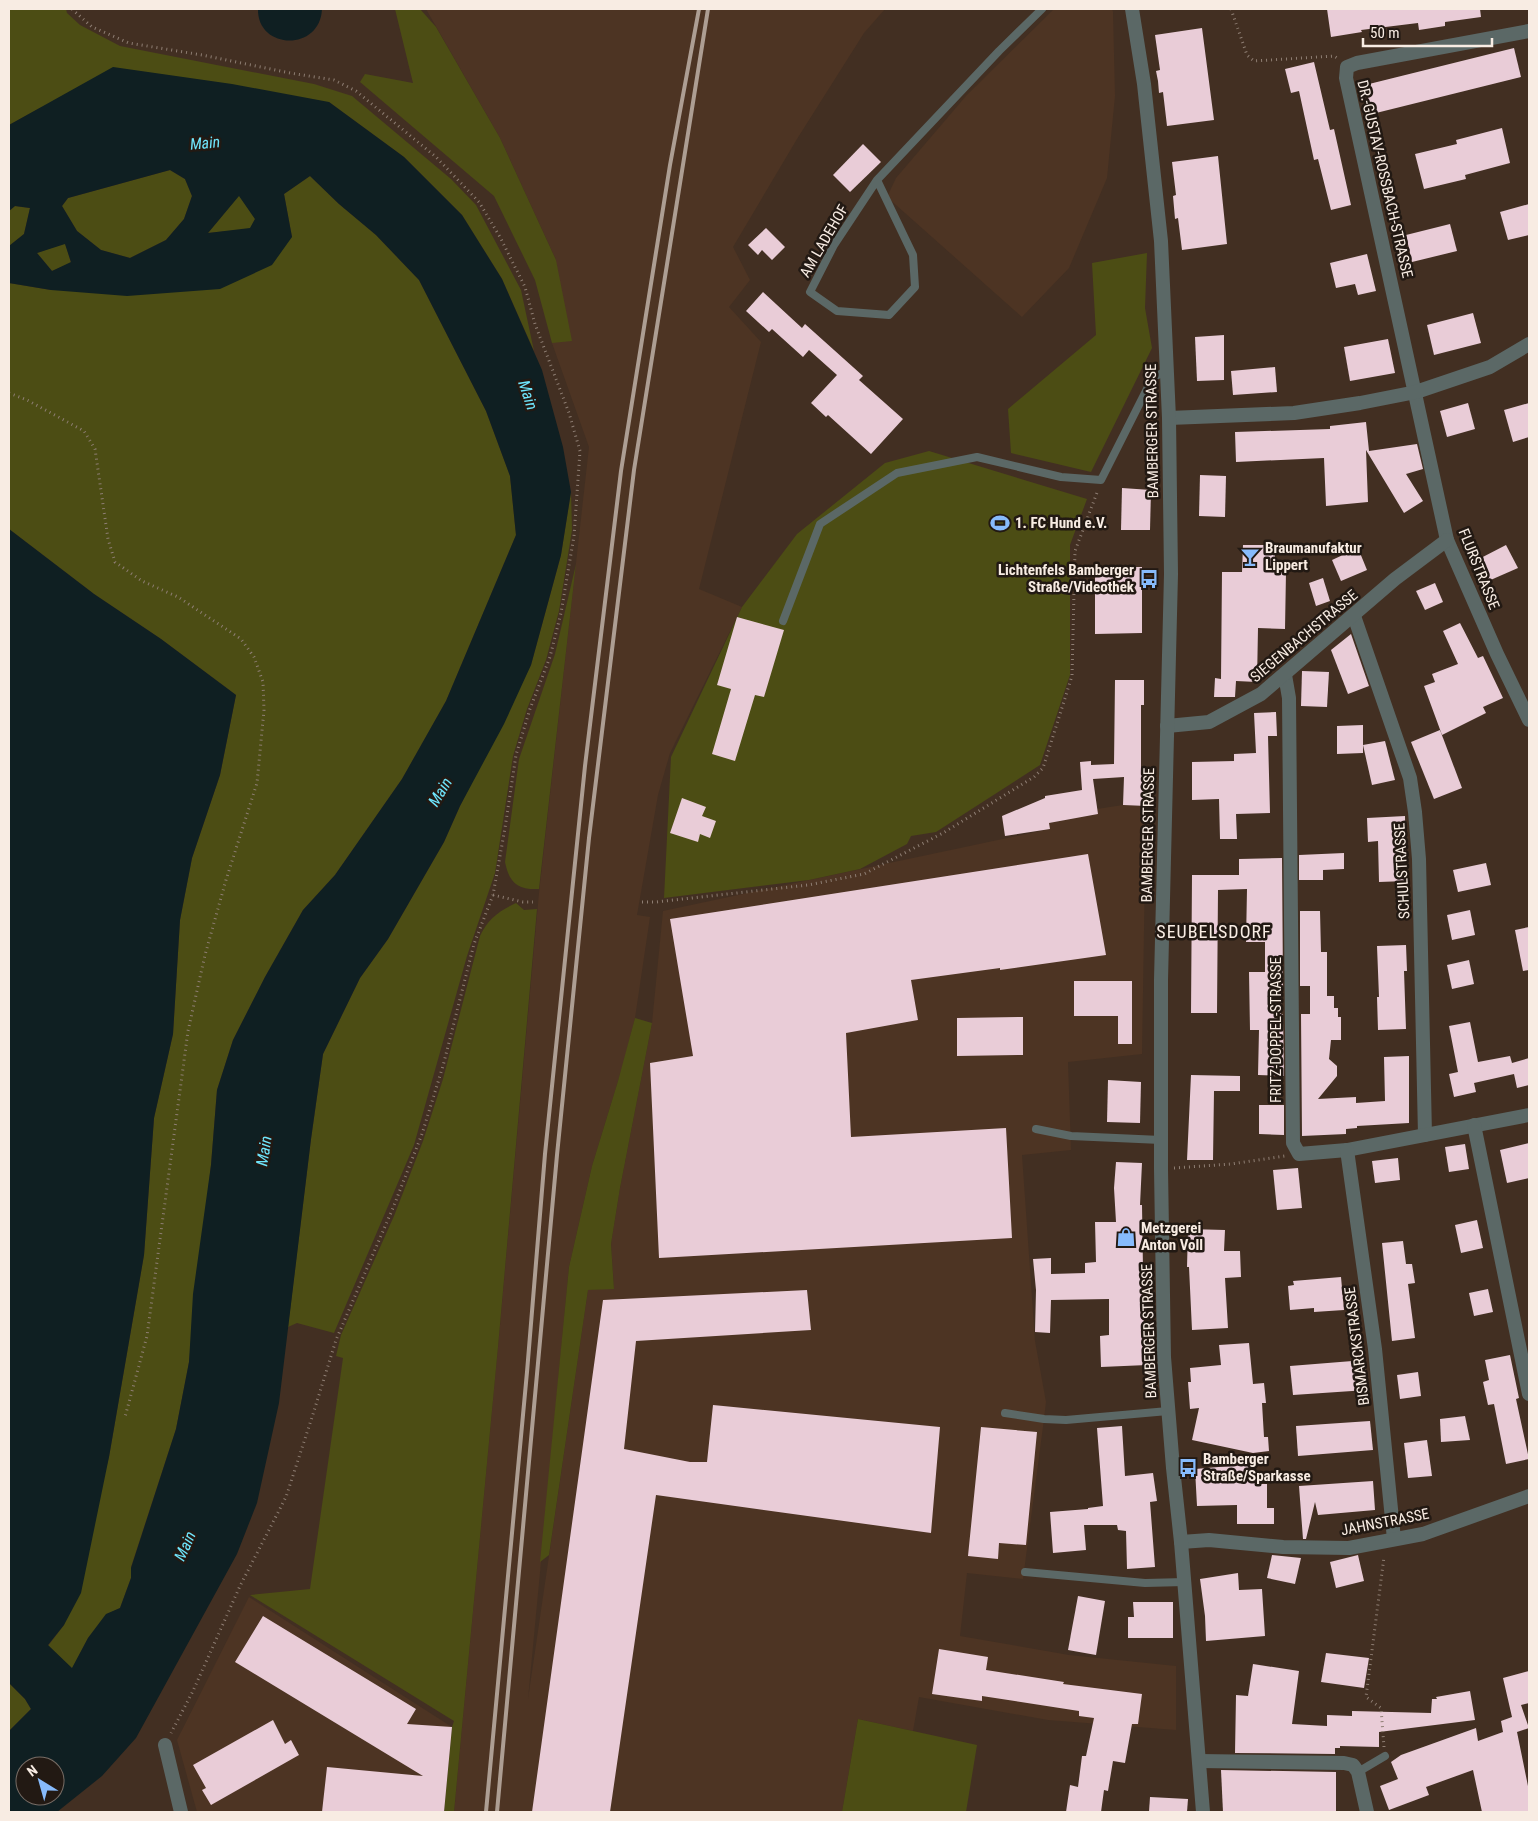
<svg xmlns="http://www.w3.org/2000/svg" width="1538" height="1821" viewBox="0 0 1538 1821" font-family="'Roboto Condensed',sans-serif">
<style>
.built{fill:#4d3423}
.green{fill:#4c4d14}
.water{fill:#0f1f22;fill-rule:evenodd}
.building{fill:#e9ccd7}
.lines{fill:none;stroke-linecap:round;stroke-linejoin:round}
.path{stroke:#8e7e73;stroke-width:3;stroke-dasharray:1 4;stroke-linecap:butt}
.service{stroke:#5b6866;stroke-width:8}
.minor{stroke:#5b6866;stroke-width:14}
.tertiary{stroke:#5b6866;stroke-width:14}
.rail{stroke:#ad9e93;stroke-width:4}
.labels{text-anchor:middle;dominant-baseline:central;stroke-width:5;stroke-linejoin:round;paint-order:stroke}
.street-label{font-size:15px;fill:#f8ece3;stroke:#221913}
.poi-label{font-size:15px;font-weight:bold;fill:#f8ece3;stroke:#221913;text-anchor:start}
.water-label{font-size:16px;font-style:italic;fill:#6fe6fd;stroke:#221913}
.quarter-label{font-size:18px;letter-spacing:1px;fill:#f8ece3;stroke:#221913}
</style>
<rect width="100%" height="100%" fill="#422f22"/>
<g class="built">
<path d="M426 9H885L864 33 797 139 733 247 750 280 729 307 761 342 699 589 742 607 670 753 658 795 637 915 650 917 635 1018 623 1065 592 1166 569 1267 528 1699 588 1290 614 1288 611 1244 620 1188 652 1023 663 911 1050 829 1049 823 1098 814 1097 809 1123 805 1146 806 1142 1054 1068 1062 1071 1150 1022 1155 1035 1341 1046 1402 1044 1419 1023 1579 967 1573 960 1636 1069 1655 1176 1666V1730L1048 1720 919 1697 913 1731 858 1719 842 1812H454L499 1336 539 893 589 447 552 343 556 260 500 138Z"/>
<path d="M1054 9H1112L1113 12 1115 96 1107 178 1069 268 1022 317 887 197 896 178 966 96Z"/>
<path d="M249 1597 452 1727 444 1812H197L177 1740Z"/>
</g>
<g class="green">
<path d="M9 9H66L67 13 80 25 120 46 314 84 352 96 451 179 476 205 521 290 534 351 502 279 462 215 404 157 329 102 40 108 9 125Z"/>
<path d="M395 9H420L436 27 500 138 556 260 572 341 552 343 535 280 494 196 360 82 365 74 413 83Z"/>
<path d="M170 170 185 179 192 196 184 219 166 240 130 258 101 250 77 231 62 206 68 198Z"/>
<path d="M310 176 339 204 376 235 419 280 486 411 510 476 516 535 446 701 402 779 335 875 303 910 265 977 233 1040 217 1090 211 1165 189 1362 176 1429 131 1567V1578L120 1608 106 1615 88 1638 72 1669 48 1646 64 1625 109 1457 144 1255 154 1118 173 1034 180 920 192 858 220 775 236 695 161 639 94 594 9 529V283L51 290 292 237 284 194Z"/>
<path d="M239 195 255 219 250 229 208 233Z"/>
<path d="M15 206 30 208 24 234 9 246V211Z"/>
<path d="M65 243 71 263 52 271 37 253Z"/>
<path d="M1147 253 1145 308 1152 348 1091 472 1011 453 1008 409 1096 335 1092 263Z"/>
<path d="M929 451 1087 499 1070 545V675L1040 765 936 832 911 836 907 844 860 869 809 880 664 898 671 757 742 607 797 534 885 463Z"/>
<path d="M571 492 572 530 559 611 546 660 527 709 513 756 495 873 467 956 414 1145 334 1333 297 1323 288 1327 311 1139 323 1054 360 978 388 939 444 842 460 806 531 665 561 555Z"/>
<path d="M576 564 539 889C517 890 509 882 505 862L519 759 555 654Z"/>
<path d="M516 903 524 910 537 909 498 1347 454 1812H444L452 1727 454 1721 250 1595 310 1589 343 1358 336 1356 341 1335 394 1216 423 1141 443 1079 480 936C488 919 499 911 516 903Z"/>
<path d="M635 1018 652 1023 620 1188 611 1244 614 1289 588 1290 549 1555 540 1562 569 1267 592 1166 618 1081Z"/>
<path d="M9 1683 25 1699 31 1709 9 1731Z"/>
<path d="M858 1719 977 1745 966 1812H842Z"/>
</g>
<g class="water">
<path d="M258 9H322C320 52 257 50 258 9Z"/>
<path d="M113 67 232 84 329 102 404 157 462 215 502 279 542 370 563 447 571 492 561 555 531 665 504 724 460 806 444 842 388 939 360 978 323 1054 311 1139 279 1403 257 1503 237 1554 136 1738 102 1776 57 1812H9V1731L31 1709 25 1699 9 1683V529L94 594 161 639 236 695 220 775 192 858 180 920 173 1034 154 1118 144 1255 109 1457 81 1593 64 1625 48 1645 72 1668 88 1638 106 1614 120 1608 131 1578V1568L176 1429 189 1362 193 1294 211 1165 217 1090 233 1040 265 977 303 910 335 875 402 779 446 701 516 535 510 476 486 411 419 280 376 235 339 204 310 176 284 194 292 237 272 265 220 289 127 296 51 290 9 283V246L24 234 30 208 15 206 9 211V125ZM170 170 185 179 192 196 184 219 166 240 130 258 101 250 77 231 62 206 68 198ZM239 196 255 219 250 228 208 233ZM65 244 71 262 52 271 37 253ZM25 1766H55V1796H25Z"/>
</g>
<g class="building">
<path d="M1327 9H1480L1481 17 1445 22V26L1419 30 1418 23 1361 30 1362 32 1331 37Z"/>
<path d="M1202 28 1214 120 1167 126 1163 92 1159 93 1158 81 1156 71 1160 70 1155 35Z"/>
<path d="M1514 48 1521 77 1372 114 1365 85Z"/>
<path d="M1314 62 1330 130 1334 129 1351 205 1331 210 1318 159 1314 160 1299 91 1291 93 1285 69Z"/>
<path d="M1502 128 1510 163 1465 175 1466 179 1424 189 1415 154 1457 144 1456 140Z"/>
<path d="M863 144 881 162 850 192 833 175Z"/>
<path d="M1218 156 1227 244 1182 250 1178 218 1175 219 1173 196 1176 195 1172 162Z"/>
<path d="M1529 204V235L1508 240 1500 212Z"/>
<path d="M1450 224 1457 251 1412 262 1406 235Z"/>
<path d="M766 228 785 247 772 260 762 250 758 255 748 245Z"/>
<path d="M1367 254 1376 291 1358 295 1355 284 1336 288 1330 263Z"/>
<path d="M763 292 802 328 805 324 863 376 859 380 903 419 871 454 828 415 826 417 811 403 837 375 809 350 803 357 772 329 769 332 746 311Z"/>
<path d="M1473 313 1481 343 1434 355 1427 325Z"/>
<path d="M1224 335V380L1197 381 1195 337Z"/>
<path d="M1388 339 1395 373 1350 381 1344 347Z"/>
<path d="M1275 367 1277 392 1233 395 1231 371Z"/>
<path d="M1468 403 1475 429 1447 437 1440 411Z"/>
<path d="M1529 403V437L1513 442 1504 410Z"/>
<path d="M1366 422 1369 451 1417 444 1423 469 1406 474 1423 501 1404 513 1366 450 1368 502 1326 506 1324 458 1236 462 1235 432 1330 429V426Z"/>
<path d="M1200 475 1226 476 1225 517 1199 516Z"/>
<path d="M1122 488 1151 490 1150 530H1121Z"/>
<path d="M1243 545H1275V571L1286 572 1285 629 1258 628 1257 682 1236 681 1235 697H1214L1215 678 1221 679 1222 572H1242Z"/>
<path d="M1506 545 1518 568 1486 582 1475 561Z"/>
<path d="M1358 548 1367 570 1341 581 1332 560Z"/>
<path d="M1095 567H1142V633L1095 634Z"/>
<path d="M1323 578 1330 601 1316 606 1309 583Z"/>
<path d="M1435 583 1443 602 1425 610 1416 591Z"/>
<path d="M737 617 784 630 764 697 755 695 735 761 712 754 731 689 717 685Z"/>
<path d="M1460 623 1478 658 1483 656 1503 698 1483 707 1486 713 1442 735 1424 686 1435 682 1432 674 1458 664 1443 631Z"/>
<path d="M1351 634 1369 686 1348 694 1331 650Z"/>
<path d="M1302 671 1329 672 1327 707 1301 706Z"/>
<path d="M1115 680H1144V705H1141V774H1147L1146 806 1123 805 1124 777 1093 779 1098 814 1049 823 1050 829 1005 836 1002 816 1045 798V796L1082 790 1080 762 1091 761V765L1114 764Z"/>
<path d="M1276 712 1277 736H1268L1270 813 1236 814 1237 839H1220L1219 799 1192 800V762L1234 761V754L1256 753 1254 713Z"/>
<path d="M1363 725V753L1337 754V726Z"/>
<path d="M1440 730 1462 788 1434 799 1411 742Z"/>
<path d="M1385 741 1395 780 1372 785 1363 745Z"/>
<path d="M682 798 706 807 702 816 716 821 710 838 700 834 698 842 670 833Z"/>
<path d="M1405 816 1406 881 1379 882 1378 841 1368 842 1367 818Z"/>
<path d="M1344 853V869L1323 870V880H1299V855Z"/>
<path d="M1088 854 1106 955 1000 970V968L911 980 918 1020 846 1033 851 1137 1006 1128 1012 1238 659 1258 650 1063 693 1056 670 919Z"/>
<path d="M1282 858 1283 986H1282L1281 1014H1283L1284 1076 1258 1075 1259 1030H1250L1249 972H1265V942H1246L1247 889 1218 890 1217 1013H1191L1192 875H1239V859Z"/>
<path d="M1486 863 1491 885 1458 892 1453 870Z"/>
<path d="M1470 910 1475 935 1452 940 1447 915Z"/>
<path d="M1300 911H1320L1321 952H1327V996H1334V1008H1338V1017H1341V1040H1331L1329 1059 1337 1066V1076L1318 1099 1356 1097V1103L1385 1101 1384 1057 1409 1056V1123L1357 1126V1128L1346 1129V1134L1302 1136 1301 1014H1310V986H1300Z"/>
<path d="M1529 927V970L1523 971 1515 930Z"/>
<path d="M1406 945 1407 971H1404L1406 1029 1378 1030 1377 997H1379L1377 946Z"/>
<path d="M1469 960 1474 984 1452 989 1447 965Z"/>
<path d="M1074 981H1132V1044H1118V1016H1074Z"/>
<path d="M1023 1017V1055L957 1056V1018Z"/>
<path d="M1470 1022 1478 1062 1510 1056 1512 1063 1529 1058V1085L1517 1088 1514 1074 1474 1083 1476 1092 1454 1097 1449 1074 1458 1072 1449 1026Z"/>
<path d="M1191 1075 1240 1076V1091H1214L1213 1160H1187Z"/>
<path d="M1108 1080 1141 1082 1140 1123 1107 1122Z"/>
<path d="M1259 1105H1284V1135L1259 1134Z"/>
<path d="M1529 1143V1178L1507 1183 1500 1150Z"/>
<path d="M1465 1144 1469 1169 1449 1172 1445 1147Z"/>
<path d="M1398 1158 1400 1180 1375 1183 1372 1161Z"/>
<path d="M1116 1162 1142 1163 1140 1205H1142L1144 1334 1147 1365 1101 1367 1100 1336 1109 1335V1299L1051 1300 1050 1333 1035 1332 1036 1290 1033 1259 1051 1258V1274L1085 1273V1263L1096 1262 1095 1222H1116L1114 1188Z"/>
<path d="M1298 1168 1302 1208 1277 1210 1273 1170Z"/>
<path d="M1477 1220 1483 1248 1461 1253 1455 1225Z"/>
<path d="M1188 1229 1225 1230 1224 1251H1240L1241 1277 1225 1278 1228 1328 1192 1330 1189 1267H1187Z"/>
<path d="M1403 1241 1406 1264H1412L1415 1283 1408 1284 1415 1338 1392 1341 1382 1243Z"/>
<path d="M1341 1277 1344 1310 1314 1312V1308L1290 1310 1288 1286 1294 1285 1293 1281Z"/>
<path d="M1488 1289 1493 1312 1474 1316 1469 1293Z"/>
<path d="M807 1290 811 1330 636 1341 624 1449 690 1462H707L713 1405 940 1427 931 1533 656 1495 610 1812H532L603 1300Z"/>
<path d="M1249 1343 1253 1384 1264 1383 1266 1403H1262L1264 1437H1268L1269 1451 1253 1453 1192 1440 1199 1408 1190 1409 1188 1382H1191L1190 1368 1221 1365 1219 1345Z"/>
<path d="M1510 1355 1519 1398 1516 1399 1529 1459 1506 1464 1494 1404 1488 1405 1483 1382 1489 1380 1485 1360Z"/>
<path d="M1365 1360 1367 1390 1293 1395 1290 1366Z"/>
<path d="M1418 1372 1421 1396 1400 1399 1397 1375Z"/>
<path d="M1465 1416 1470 1440 1441 1442 1440 1419Z"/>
<path d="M1370 1421 1373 1450 1298 1456 1296 1426Z"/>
<path d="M1122 1426 1125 1476 1153 1473 1157 1501 1150 1502 1155 1567 1127 1569 1126 1531 1118 1530 1117 1525H1084L1086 1550 1053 1553 1050 1512 1088 1509V1508L1103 1506 1097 1428Z"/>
<path d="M981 1427 1037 1432 1026 1545 999 1543 998 1559 968 1556Z"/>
<path d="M1427 1440 1432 1476 1408 1478 1404 1443Z"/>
<path d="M1254 1464 1256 1484H1267V1508H1274V1524H1237V1505L1197 1506 1195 1469Z"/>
<path d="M1373 1481 1375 1510 1318 1515 1315 1502 1306 1539H1303L1299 1486Z"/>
<path d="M1272 1555 1301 1558 1295 1584 1267 1578Z"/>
<path d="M1358 1555 1364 1581 1336 1588 1330 1562Z"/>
<path d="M1238 1573 1239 1590 1262 1589 1265 1636 1206 1641 1205 1616 1200 1579Z"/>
<path d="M1078 1596 1105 1601 1096 1655 1068 1650Z"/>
<path d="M1133 1602H1173V1638H1128V1617H1134Z"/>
<path d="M263 1616 416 1709 407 1724 452 1727 444 1812H322L327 1767 423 1776 235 1662Z"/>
<path d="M939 1649 988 1657 986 1670 1064 1682 1063 1684 1142 1694 1138 1724H1132L1125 1763 1113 1761 1108 1791 1104 1790 1101 1812H1066L1070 1785 1078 1787 1082 1756H1086L1094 1718 1079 1716V1711L982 1696V1701L932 1694Z"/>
<path d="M1326 1653 1369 1658 1364 1688 1321 1682Z"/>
<path d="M1253 1664 1299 1671 1292 1724 1327 1726V1715L1352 1716V1711L1431 1713 1432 1699H1437L1436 1697 1470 1691 1475 1720 1379 1732V1747L1340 1746V1748H1335V1754L1235 1753 1236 1695 1248 1696Z"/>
<path d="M1529 1671V1703L1521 1705 1529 1728 1517 1732 1529 1791V1812H1482L1473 1770 1426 1787 1429 1795 1389 1810 1380 1786 1398 1779 1391 1762 1401 1755 1476 1728 1478 1741 1503 1732 1501 1721 1512 1717 1503 1678Z"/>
<path d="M273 1720 285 1744 291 1740 299 1755 211 1805 202 1790 206 1788 193 1765Z"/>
<path d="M1221 1770 1336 1772V1812H1223Z"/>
<path d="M1150 1797 1188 1799 1187 1812H1149Z"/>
</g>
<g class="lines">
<g class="path">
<path d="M72 9 92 27 129 43 202 55 290 73 334 80 356 91 436 157 479 202 500 237 525 287 535 324 569 413 580 451 574 536 561 613 550 657 530 709 516 755 505 828 493 895 474 944 443 1066 422 1134 393 1208 336 1340 314 1411 286 1497 240 1586 193 1691 171 1733"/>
<path d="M1231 9 1247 55 1254 61 1334 56 1337 58"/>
<path d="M9 393 27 400 84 431 95 449 108 539 115 562 142 581 178 597 241 639 254 657 263 682 264 710 257 783 226 880 205 955 188 1031 147 1336 125 1417"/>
<path d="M493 895 523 902H533"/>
<path d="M642 902H656L808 885 864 874 943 833 1034 777 1043 768 1072 676 1075 551 1098 490"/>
<path d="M1174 1168 1231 1164 1285 1156"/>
<path d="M1384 1747 1381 1708 1366 1697 1384 1557"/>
</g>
<g class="service">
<path d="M877 180 913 255 915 287 889 315 837 311 810 292 834 245 877 180 999 51 1042 9"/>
<path d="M783 621 820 524 897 473 977 457 1061 477 1101 480 1153 377 1167 371"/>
<path d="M1036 1129 1071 1136 1161 1140"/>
<path d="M1005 1413 1044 1419 1066 1420 1168 1411"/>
<path d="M1025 1572 1145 1583 1185 1582"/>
<path d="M1358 1772 1385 1756"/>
</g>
<g class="minor">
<path d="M1529 31 1357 63 1347 67 1346 78 1447 540 1497 654 1529 720"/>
<path d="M1169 418 1294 413 1360 403 1416 392 1490 367 1529 344"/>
<path d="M1354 616 1410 778 1415 812 1419 859 1425 1135"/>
<path d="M1285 675 1289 698 1293 1143 1299 1154 1347 1150 1529 1115"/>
<path d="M1167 726 1209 722 1261 694 1395 579 1447 540"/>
<path d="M1474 1125 1529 1394"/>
<path d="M1347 1150 1375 1349 1394 1539"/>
<path d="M1181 1542 1209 1540 1283 1547 1349 1548 1423 1534 1529 1496"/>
<path d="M165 1745 181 1812"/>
<path d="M1199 1761 1344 1763 1353 1765 1358 1772 1367 1812"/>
</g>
<path class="tertiary" d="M1132 9 1144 84 1161 241 1169 418 1171 574 1161 980V1169L1164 1357 1173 1468 1181 1542 1203 1812"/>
<g class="rail">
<path d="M486 1812 527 1372 545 1154 585 766 621 471 670 165 699 9"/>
<path d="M497 1812 557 1155 589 838 634 470 708 9"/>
</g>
</g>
<defs>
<g id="stadium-bare" transform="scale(1.5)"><path d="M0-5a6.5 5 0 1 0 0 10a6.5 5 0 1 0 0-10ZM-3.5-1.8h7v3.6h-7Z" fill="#87bbfc" stroke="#221913" stroke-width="2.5" paint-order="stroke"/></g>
<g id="bar-bare" transform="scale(1.5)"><path d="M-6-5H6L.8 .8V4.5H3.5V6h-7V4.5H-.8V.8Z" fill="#87bbfc" stroke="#221913" stroke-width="2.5" paint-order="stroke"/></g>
<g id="bus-bare" transform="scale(1.5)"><path d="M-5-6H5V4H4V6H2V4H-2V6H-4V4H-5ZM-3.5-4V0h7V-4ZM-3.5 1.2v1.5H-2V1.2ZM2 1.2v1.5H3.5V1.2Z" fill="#87bbfc" stroke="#221913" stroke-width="2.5" paint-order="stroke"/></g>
<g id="shop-bare" transform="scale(1.5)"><path d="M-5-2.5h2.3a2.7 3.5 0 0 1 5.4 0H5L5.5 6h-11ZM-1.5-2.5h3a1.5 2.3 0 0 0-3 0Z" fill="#87bbfc" stroke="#221913" stroke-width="2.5" paint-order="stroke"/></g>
</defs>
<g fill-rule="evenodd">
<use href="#stadium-bare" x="1000" y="523"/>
<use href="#bar-bare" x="1250" y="557"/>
<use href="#bus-bare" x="1149" y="579"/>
<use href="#shop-bare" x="1126" y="1237"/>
<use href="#bus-bare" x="1188" y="1468"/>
</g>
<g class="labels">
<g class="street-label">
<text transform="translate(1385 179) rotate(77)">DR.-GUSTAV-ROSSBACH-STRASSE</text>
<text transform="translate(824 241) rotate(-60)">AM LADEHOF</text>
<text transform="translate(1152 431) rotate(-91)">BAMBERGER STRASSE</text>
<text transform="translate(1479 569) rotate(68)">FLURSTRASSE</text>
<text transform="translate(1304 636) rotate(-40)">SIEGENBACHSTRASSE</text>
<text transform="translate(1148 835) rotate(-89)">BAMBERGER STRASSE</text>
<text transform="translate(1402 871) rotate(-93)">SCHULSTRASSE</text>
<text transform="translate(1276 1030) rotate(-90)">FRITZ-DOPPEL-STRASSE</text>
<text transform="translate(1149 1331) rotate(-92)">BAMBERGER STRASSE</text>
<text transform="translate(1357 1346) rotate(-97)">BISMARCKSTRASSE</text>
<text transform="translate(1385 1522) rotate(-11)">JAHNSTRASSE</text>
</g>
<g class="poi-label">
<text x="1015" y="523">1. FC Hund e.V.</text>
<text x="1265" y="548">Braumanufaktur<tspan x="1265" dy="17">Lippert</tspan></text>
<text x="1134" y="570" text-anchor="end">Lichtenfels Bamberger<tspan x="1134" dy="17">Straße/Videothek</tspan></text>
<text x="1141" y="1228">Metzgerei<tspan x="1141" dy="17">Anton Voll</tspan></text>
<text x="1203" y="1459">Bamberger<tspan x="1203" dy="17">Straße/Sparkasse</tspan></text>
</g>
<g class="water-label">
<text transform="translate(205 143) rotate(-5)">Main</text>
<text transform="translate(528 395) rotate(71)">Main</text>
<text transform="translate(440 792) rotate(-59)">Main</text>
<text transform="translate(264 1151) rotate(-81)">Main</text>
<text transform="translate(185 1546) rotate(-66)">Main</text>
</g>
<g class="quarter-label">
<text x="1214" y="931">SEUBELSDORF</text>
</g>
</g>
<rect width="1538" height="1821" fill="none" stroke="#f8ece3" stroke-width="20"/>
<g transform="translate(40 1781) rotate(323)"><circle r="24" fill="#221913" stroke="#786d66"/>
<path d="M0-4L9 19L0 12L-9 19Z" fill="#87bbfc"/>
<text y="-8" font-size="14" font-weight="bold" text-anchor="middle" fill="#f8ece3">N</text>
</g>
<path d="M1363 38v8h129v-8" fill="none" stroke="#f8ece3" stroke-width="2.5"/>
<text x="1370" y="38" font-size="15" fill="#f8ece3" stroke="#221913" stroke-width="4" paint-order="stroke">50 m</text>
</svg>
